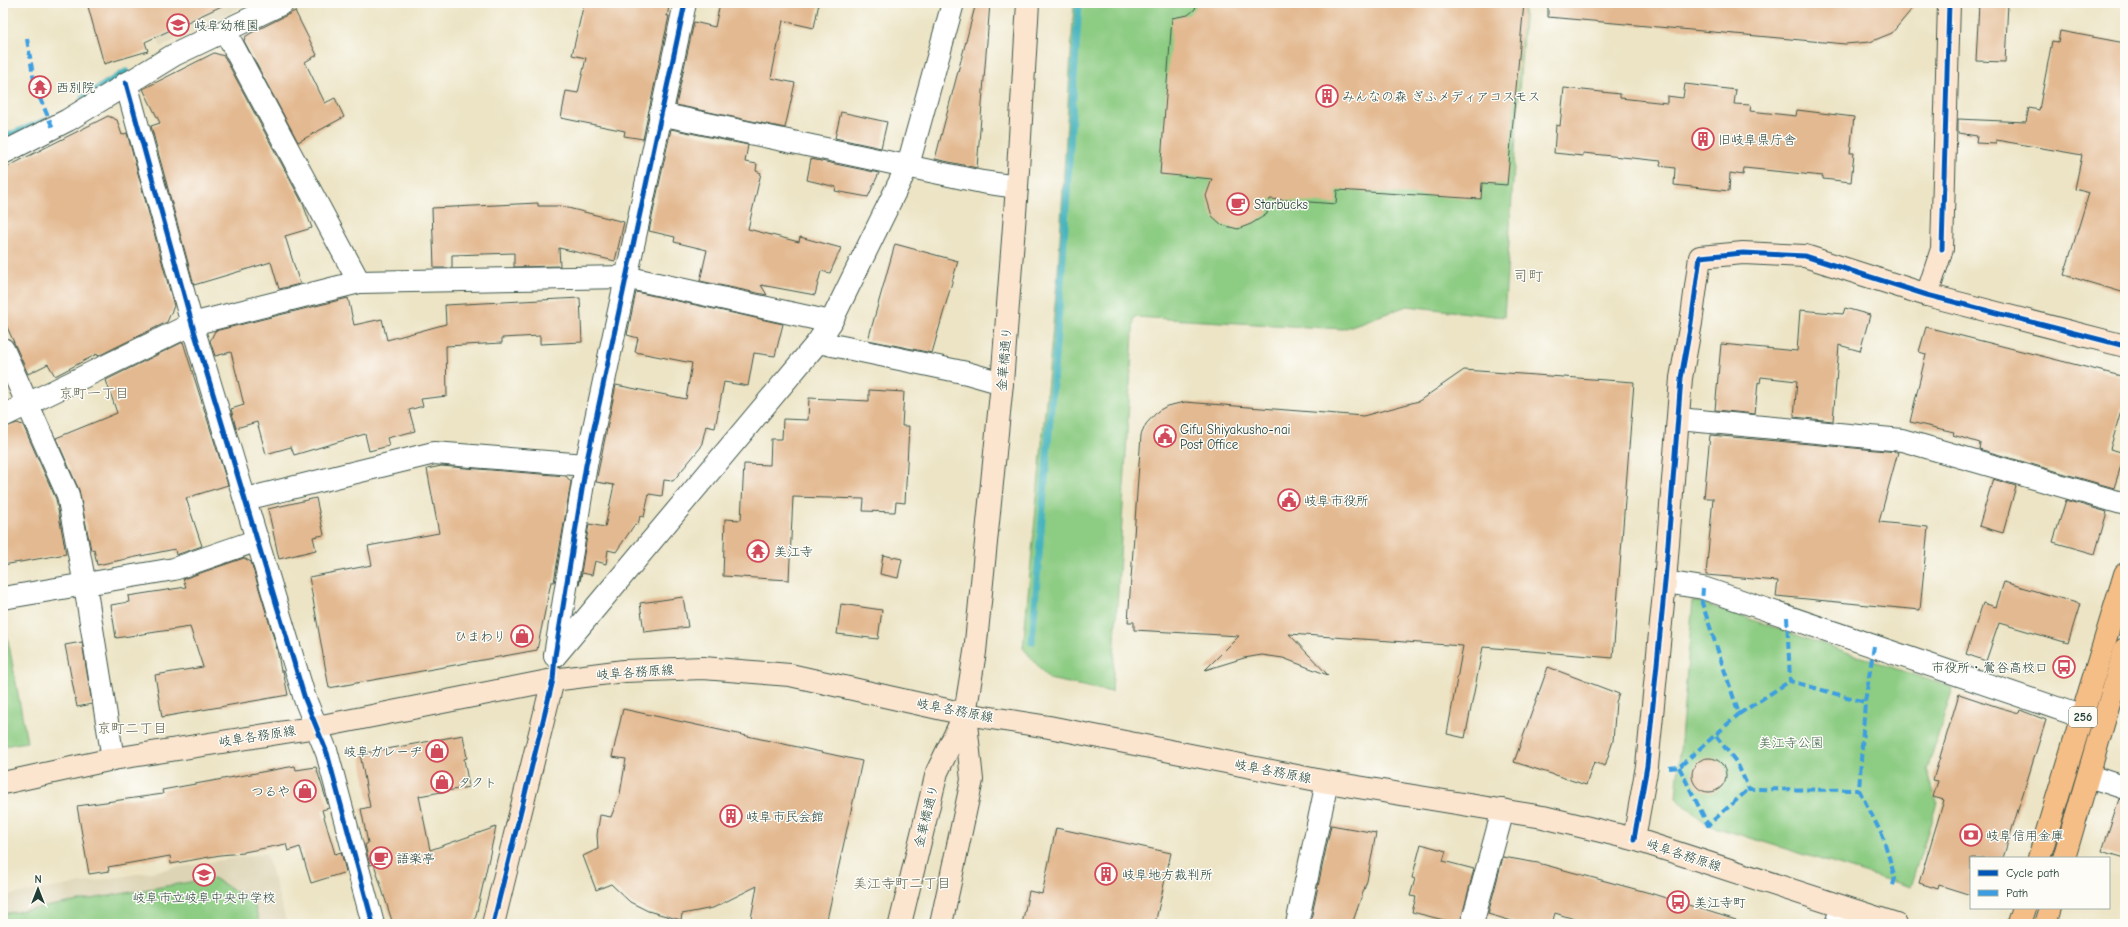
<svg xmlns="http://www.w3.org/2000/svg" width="2128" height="927" viewBox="0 0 2128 927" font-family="'Comic Neue','Klee One',sans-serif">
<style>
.built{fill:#ddd4b5}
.green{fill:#8dcc83;stroke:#56845c}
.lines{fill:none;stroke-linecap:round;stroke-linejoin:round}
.stream{stroke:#44b3be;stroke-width:7}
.building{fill:#e3b991}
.street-casing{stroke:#3e564a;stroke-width:24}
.secondary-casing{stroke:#3e564a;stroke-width:24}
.highway-casing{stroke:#3e564a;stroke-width:24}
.street{stroke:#fff;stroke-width:22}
.secondary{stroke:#fbe5cf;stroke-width:22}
.highway{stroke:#f6be87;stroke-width:22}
.quiet{stroke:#3c9ee2;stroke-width:4;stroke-dasharray:8 4;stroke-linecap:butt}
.cycleway-casing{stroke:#fdfcf7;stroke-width:8}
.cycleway{stroke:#0057b8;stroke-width:5}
.labels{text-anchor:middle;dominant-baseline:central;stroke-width:3;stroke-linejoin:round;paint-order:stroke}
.shield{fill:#fdfcf7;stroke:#62766e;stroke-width:1}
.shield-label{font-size:12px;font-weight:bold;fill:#1f3d34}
.poi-label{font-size:13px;fill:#1f3d34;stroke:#fdfcf7;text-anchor:start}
.street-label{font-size:13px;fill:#1f3d34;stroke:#fdfcf7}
.park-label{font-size:13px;fill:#3a6148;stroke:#fdfcf7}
.neighbourhood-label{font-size:14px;fill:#646855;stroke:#fdfcf7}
.quarter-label{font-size:15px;fill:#646855;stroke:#fdfcf7}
</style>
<rect width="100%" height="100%" fill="#fdfcf7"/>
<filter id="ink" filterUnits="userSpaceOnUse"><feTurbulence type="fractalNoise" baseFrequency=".025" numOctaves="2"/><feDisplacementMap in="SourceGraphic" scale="8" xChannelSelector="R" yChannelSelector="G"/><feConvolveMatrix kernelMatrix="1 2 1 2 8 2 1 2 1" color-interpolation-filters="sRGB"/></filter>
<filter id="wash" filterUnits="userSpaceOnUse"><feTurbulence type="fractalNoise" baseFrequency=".012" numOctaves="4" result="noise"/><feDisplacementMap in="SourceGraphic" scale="16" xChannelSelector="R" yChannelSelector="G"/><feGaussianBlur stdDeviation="0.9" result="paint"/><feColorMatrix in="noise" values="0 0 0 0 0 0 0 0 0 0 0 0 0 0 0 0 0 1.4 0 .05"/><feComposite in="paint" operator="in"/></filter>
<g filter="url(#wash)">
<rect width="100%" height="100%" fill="#ece4c5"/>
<g class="built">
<path d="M140 3H250L161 47Z"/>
<path d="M266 853 287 924H3V896Z"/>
</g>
<g class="green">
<path d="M1074 3H1525L1504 317 1407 306 1343 329 1134 317 1112 692 1049 679 1023 648 1058 272Z"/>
<path d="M1693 600 1953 688 1927 770 1937 803 1910 887 1708 825 1676 798Z"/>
<path d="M3 613 27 742 3 746Z"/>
<path d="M213 878 253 901 260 924H3V914Z"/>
</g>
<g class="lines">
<g class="stream">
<path d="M83 98 126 72"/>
<path d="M3 138 45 121"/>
<path d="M1032 642 1062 272 1079 3"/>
</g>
</g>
<g id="blocks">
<g class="building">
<path d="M87 3H228L145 42 148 51 104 64Z"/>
<path d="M584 3H670L667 16H669L643 139 624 136 625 131 561 118 566 91 578 93 586 58 572 55Z"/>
<path d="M720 3H819L814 28 783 21 771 78 795 83 785 128 676 105 694 22 715 27Z"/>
<path d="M976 3H990L977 168 935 159Z"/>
<path d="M1197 3H1524L1507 185 1482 183 1481 199 1337 190 1336 204 1270 199 1267 214 1251 224 1238 229 1222 225 1212 216 1206 196 1212 179 1160 174 1172 18 1188 15 1195 9Z"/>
<path d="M1548 3H1917L1892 33 1870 42 1845 44 1548 17Z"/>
<path d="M1979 3H2008L2005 62 1976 61Z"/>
<path d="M295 11 317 55 305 62 325 103 335 98 344 117 298 142 244 41 245 37 251 33Z"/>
<path d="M2060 31 2125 43V293L2064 275 2089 193 2075 189 2082 155 1996 140V144L1976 143 1977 136 1958 133V119L2026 122 2029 108 2039 110 2052 41 2058 42Z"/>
<path d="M214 53 224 56 303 204 312 228 285 236 300 284 279 289 271 262 194 285 151 126 160 123 143 89Z"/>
<path d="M1685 84 1736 90 1734 104 1751 105 1750 111 1796 116 1797 110 1854 117 1850 153H1854L1851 182 1823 179V176L1744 168 1743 175 1730 173 1729 191 1674 185 1675 168 1660 166 1661 161 1583 153V156L1554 153 1556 125 1560 126 1564 88 1620 94V98L1667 103V96L1683 98Z"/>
<path d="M841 112 887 122 881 148 835 138Z"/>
<path d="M108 116 117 120 122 135 127 133 174 306 167 322 98 356 97 354 55 376 48 364 28 374 3 318V169Z"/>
<path d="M671 129 748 145 745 162 757 164 756 171 761 173 748 229 799 242 800 237 841 248 830 273 821 271 815 295 761 285 767 295 700 281 707 250 674 242 675 237 649 231Z"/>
<path d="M811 159 879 173 868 197 835 191 836 187 807 180Z"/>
<path d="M538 203V206H560L624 222 615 261 559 248 560 266 514 267V253L452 255V268H434L432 208Z"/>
<path d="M895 244 958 261 932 353 868 340Z"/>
<path d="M636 292 783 324 775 356 754 353 748 386 724 382 715 428 706 426 701 447 673 481 664 480 662 496 649 494 644 517 640 516 638 525 635 524 616 552 608 550 606 564 595 561 592 575 582 573 579 585 589 524 605 527 614 485 596 482 616 385 686 399 692 363 635 352 638 338 627 335Z"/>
<path d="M348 298 354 325 382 319 387 340 446 324 445 305 580 298 582 342 540 344V336L502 338V343L446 346 447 396 421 399 423 406 409 410 415 431 387 438 389 446 369 451 365 434 294 455 291 447 266 454 257 422 236 428 231 409 244 405 231 352 215 356 210 341 215 331Z"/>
<path d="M1845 308 1870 315 1860 351 1839 345 1833 421 1794 417 1797 381 1761 377 1760 383 1758 382 1755 414 1715 410 1721 344 1797 351 1800 310 1843 314Z"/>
<path d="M1926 327 2125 377V409L2122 408 2110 449 2125 453 2114 488 1979 449 1980 443 1953 435 1954 432 1910 422 1926 354 1919 352Z"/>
<path d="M183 342 228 485 186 498 202 546 176 555 175 549 97 565 94 549 91 550 79 490 56 438 117 413 106 380Z"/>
<path d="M1464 370 1634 382 1613 658 1483 647 1465 738 1447 734 1463 646 1289 634 1328 675 1283 658 1262 655 1244 658 1205 670 1239 636 1134 630V622H1128L1141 435 1146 424 1158 411 1167 406 1185 402 1363 416 1419 401Z"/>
<path d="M869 390 904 392 902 426H909L905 503 896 502 895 512 863 511 864 499 793 497 789 580 723 576 725 519 741 520 744 464 770 465 771 439H782L783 419 808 420 809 398 869 401Z"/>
<path d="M17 423 23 425 56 499 66 554 3 565V428Z"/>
<path d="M1710 435 1898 452 1879 522 1928 527 1920 610 1776 596 1778 581 1706 575 1713 498H1704Z"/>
<path d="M441 466 566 476 571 482 554 582H551L537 650 329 688 309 577 372 565 368 546 439 533 427 469Z"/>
<path d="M1993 479 2016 486 2003 533 1979 526Z"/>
<path d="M316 498 324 535 313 537 316 550 279 559 268 509Z"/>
<path d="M2066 500 2107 512 2095 554 2053 542Z"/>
<path d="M883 555 902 559 898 578 880 574Z"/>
<path d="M244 558 251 562 277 649 281 671H283L288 695 162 717 155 675 203 667 190 627 116 638 111 605 129 602 128 596 186 587 183 579Z"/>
<path d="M2004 582 2080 604 2068 643 1999 623 1986 661 1966 654 1983 603 1996 607Z"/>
<path d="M683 597 688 627 644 632 640 603Z"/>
<path d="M841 604 882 610 878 639 837 634Z"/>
<path d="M82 642 92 704 77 707 65 645Z"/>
<path d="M1548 667 1619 694 1616 702 1613 741 1605 766 1594 762 1586 785 1514 762Z"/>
<path d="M1959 694 1998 707 2019 713 2020 710 2046 720 2003 858H1971V895L1939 885 1938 889 1919 883 1944 800 1933 797 1938 781 1933 780Z"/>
<path d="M623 709 862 761 826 924H750L757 886 713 908 682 914 681 920 648 911 630 902 611 884 596 890 583 856 598 849 597 835 600 815 611 817 620 794 626 759 612 757Z"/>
<path d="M463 735 467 758 464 759 469 787 419 796 430 850 496 827 475 920 463 924H393L374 864 370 865 365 845 368 843 361 809 370 807 360 754Z"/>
<circle cx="1709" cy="775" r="17"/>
<path d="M295 766 296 770 316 767 329 808 322 810 335 854 341 852 346 872 311 883 300 847 288 851 286 844 244 852V853L220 855 171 864 170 856 108 867 109 871 89 874 77 806 163 794 162 790Z"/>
<path d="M2119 799 2125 800V858L2102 851Z"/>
<path d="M1331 825 1376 833 1367 881 1352 924H1310Z"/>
<path d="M1056 828 1171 853 1155 924H1022L1029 891 1042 894Z"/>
<path d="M1421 844 1446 851 1443 861 1474 869 1460 924 1412 912 1416 897 1410 896 1415 879 1412 878Z"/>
<path d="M1503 857 1538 863 1650 893 1736 920 1735 924H1590L1555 913 1552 924H1522L1488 914Z"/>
</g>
</g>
</g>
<g filter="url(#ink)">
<use href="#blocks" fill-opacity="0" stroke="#3e564a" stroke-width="1"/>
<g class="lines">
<g class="street-casing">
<g id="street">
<path d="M225 31 359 282"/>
<path d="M126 83 192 324 305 699 327 753 373 924"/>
<path d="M660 114 982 182 1017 187"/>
<path d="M3 153 68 120 174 55 283 3"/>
<path d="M818 342 967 373 1002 383"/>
<path d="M3 349 68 495 85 585 113 759"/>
<path d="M3 416 192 324 359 282 625 277 831 322"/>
<path d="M1678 419 1902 440 2125 504"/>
<path d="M246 499 434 453 586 465"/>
<path d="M1665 582 1703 588 2083 717"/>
<path d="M3 598 174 569 258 540"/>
<path d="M555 655 586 465 685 3"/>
<path d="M555 656 818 342 831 322 908 165 953 3"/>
<path d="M2089 776 2125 788"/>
<path d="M1297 924 1327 782"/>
<path d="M1472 924 1503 810"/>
<path d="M1836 924 1842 907"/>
</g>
</g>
<g class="secondary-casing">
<g id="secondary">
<path d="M1927 295 1942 249 1949 3"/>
<path d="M3 783 113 759 317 727 553 680 624 671 703 668 790 675 965 714 1049 727 1327 782 1543 817 1634 839 1896 924"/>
<path d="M1634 839 1647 766 1665 582 1681 378 1691 323 1700 257 1743 253 1805 256 1927 295 2125 346"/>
<path d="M493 924 553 680"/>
<path d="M900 924 937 772 965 714"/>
<path d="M941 924 972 780 965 714 975 652 1002 383 1017 187 1028 3"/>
</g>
</g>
<g class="highway-casing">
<g id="highway">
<path d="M2039 858 2125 574"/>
<path d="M2064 858 2125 649"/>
<path d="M2019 924 2024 908"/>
<path d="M2045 924 2050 908"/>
</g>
</g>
<use href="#street" class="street"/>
<use href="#secondary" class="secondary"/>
<use href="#highway" class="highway"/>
<g class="quiet">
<path d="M27 39 35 87 53 128"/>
<path d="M1703 588 1702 603 1739 714 1790 681"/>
<path d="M1787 617 1790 681 1865 702"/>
<path d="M1874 646 1865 702 1859 790 1883 837 1895 878 1892 889"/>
<path d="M1716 736 1737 763 1749 789 1859 790"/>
<path d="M1679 767 1708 825 1749 789"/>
<path d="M1669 768 1679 767 1739 714"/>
</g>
<g class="cycleway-casing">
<g id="cycleway">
<path d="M126 83 192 324 305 699 327 753 373 924"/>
<path d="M1942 249 1949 3"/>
<path d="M1634 839 1647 766 1665 582 1681 378 1691 323 1700 257 1743 253 1805 256 1927 295 2125 346"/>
<path d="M493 924 553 680 555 656 586 465 685 3"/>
</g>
</g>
<use href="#cycleway" class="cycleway"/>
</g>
</g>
<defs>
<g id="school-ring" transform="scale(1.15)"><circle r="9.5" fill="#fdfcf7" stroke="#d1495b" stroke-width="1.5"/><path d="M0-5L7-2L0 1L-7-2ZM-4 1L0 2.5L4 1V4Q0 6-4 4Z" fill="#d1495b"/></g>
<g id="temple-ring" transform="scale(1.15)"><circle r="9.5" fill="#fdfcf7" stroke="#d1495b" stroke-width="1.5"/><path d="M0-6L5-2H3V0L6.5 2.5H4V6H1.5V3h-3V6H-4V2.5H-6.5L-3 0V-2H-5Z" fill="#d1495b"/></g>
<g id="building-ring" transform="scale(1.15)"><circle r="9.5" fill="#fdfcf7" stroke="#d1495b" stroke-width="1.5"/><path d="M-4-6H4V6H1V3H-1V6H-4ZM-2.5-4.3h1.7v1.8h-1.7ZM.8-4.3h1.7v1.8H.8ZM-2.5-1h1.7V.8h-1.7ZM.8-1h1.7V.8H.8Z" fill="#d1495b"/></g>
<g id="cafe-ring" transform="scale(1.15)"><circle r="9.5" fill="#fdfcf7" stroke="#d1495b" stroke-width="1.5"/><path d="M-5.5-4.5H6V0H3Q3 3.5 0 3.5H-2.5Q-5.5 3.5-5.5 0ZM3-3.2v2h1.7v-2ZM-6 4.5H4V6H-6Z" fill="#d1495b"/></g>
<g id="civic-ring" transform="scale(1.15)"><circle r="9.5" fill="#fdfcf7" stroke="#d1495b" stroke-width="1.5"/><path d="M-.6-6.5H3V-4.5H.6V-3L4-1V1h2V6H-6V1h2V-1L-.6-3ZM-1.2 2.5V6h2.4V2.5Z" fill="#d1495b"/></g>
<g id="shop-ring" transform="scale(1.15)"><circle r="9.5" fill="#fdfcf7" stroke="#d1495b" stroke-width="1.5"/><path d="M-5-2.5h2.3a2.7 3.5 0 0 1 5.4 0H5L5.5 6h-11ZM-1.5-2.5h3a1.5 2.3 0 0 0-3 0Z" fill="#d1495b"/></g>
<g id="bus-ring" transform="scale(1.15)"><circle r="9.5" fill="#fdfcf7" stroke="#d1495b" stroke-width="1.5"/><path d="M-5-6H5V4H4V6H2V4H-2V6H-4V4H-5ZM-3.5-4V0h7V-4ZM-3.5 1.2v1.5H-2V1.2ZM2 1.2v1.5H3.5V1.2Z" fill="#d1495b"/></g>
<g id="bank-ring" transform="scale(1.15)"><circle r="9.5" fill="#fdfcf7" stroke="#d1495b" stroke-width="1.5"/><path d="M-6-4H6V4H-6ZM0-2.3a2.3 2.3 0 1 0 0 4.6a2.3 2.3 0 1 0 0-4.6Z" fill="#d1495b"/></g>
</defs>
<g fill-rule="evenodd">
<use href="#school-ring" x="178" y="25"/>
<use href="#temple-ring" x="40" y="87"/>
<use href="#building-ring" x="1327" y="96"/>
<use href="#building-ring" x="1703" y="139"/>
<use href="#cafe-ring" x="1238" y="204"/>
<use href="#civic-ring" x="1165" y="436"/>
<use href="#civic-ring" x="1289" y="500"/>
<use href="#temple-ring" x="758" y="551"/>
<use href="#shop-ring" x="522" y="636"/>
<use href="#bus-ring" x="2064" y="667"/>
<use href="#shop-ring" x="437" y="751"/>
<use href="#shop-ring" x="442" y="782"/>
<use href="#shop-ring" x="305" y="791"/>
<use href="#building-ring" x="731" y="816"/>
<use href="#bank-ring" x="1971" y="835"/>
<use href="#cafe-ring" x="381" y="858"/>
<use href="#building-ring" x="1106" y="874"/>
<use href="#school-ring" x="204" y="875"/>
<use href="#bus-ring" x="1678" y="902"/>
</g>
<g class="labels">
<rect class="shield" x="2069" y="707" width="28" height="20" rx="3"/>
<g class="shield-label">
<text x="2083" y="717">256</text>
</g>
<g class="poi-label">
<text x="194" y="25">岐阜幼稚園</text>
<text x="56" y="87">西別院</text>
<text x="1342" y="96">みんなの森 ぎふメディアコスモス</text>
<text x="1718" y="139">旧岐阜県庁舎</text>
<text x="1254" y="204">Starbucks</text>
<text x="1180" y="429">Gifu Shiyakusho-nai<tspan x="1180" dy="15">Post Office</tspan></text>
<text x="1304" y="500">岐阜市役所</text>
<text x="774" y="551">美江寺</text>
<text x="506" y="636" text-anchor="end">ひまわり</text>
<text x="2048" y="667" text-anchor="end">市役所・鶯谷高校口</text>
<text x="422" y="751" text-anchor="end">岐阜ガレーヂ</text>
<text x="458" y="782">タクト</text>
<text x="290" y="791" text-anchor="end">つるや</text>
<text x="746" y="816">岐阜市民会館</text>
<text x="1986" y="835">岐阜信用金庫</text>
<text x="396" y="858">語楽亭</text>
<text x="1122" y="874">岐阜地方裁判所</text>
<text x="204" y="897" text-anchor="middle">岐阜市立岐阜中央中学校</text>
<text x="1694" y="902">美江寺町</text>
</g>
<g class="street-label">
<text transform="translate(1004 359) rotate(-85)">金華橋通り</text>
<text transform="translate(635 672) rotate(-4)">岐阜各務原線</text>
<text transform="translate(955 710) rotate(11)">岐阜各務原線</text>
<text transform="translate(257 736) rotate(-9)">岐阜各務原線</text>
<text transform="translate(1273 771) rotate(11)">岐阜各務原線</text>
<text transform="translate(926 816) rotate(-76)">金華橋通り</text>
<text transform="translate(1684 855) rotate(18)">岐阜各務原線</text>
</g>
<g class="park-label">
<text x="1791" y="742">美江寺公園</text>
</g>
<g class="neighbourhood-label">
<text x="94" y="393">京町一丁目</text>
<text x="132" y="728">京町二丁目</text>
<text x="902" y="883">美江寺町二丁目</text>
</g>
<g class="quarter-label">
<text x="1528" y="276">司町</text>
</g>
</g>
<rect width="2128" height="927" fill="none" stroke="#fdfcf7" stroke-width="16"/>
<rect x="1970" y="857" width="140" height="52" fill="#fdfcf7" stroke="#a4b0a9"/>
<rect x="1978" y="870" width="20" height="6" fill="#0057b8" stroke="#a4b0a9"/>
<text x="2006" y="877" font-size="12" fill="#1f3d34">Cycle path</text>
<rect x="1978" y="890" width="20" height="6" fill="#3c9ee2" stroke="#a4b0a9"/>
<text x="2006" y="897" font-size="12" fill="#1f3d34">Path</text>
<g transform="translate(38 889)" stroke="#fdfcf7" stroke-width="3" paint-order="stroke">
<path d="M0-3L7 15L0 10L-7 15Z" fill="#1f3d34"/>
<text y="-6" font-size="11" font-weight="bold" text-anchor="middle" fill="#1f3d34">N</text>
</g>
</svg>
